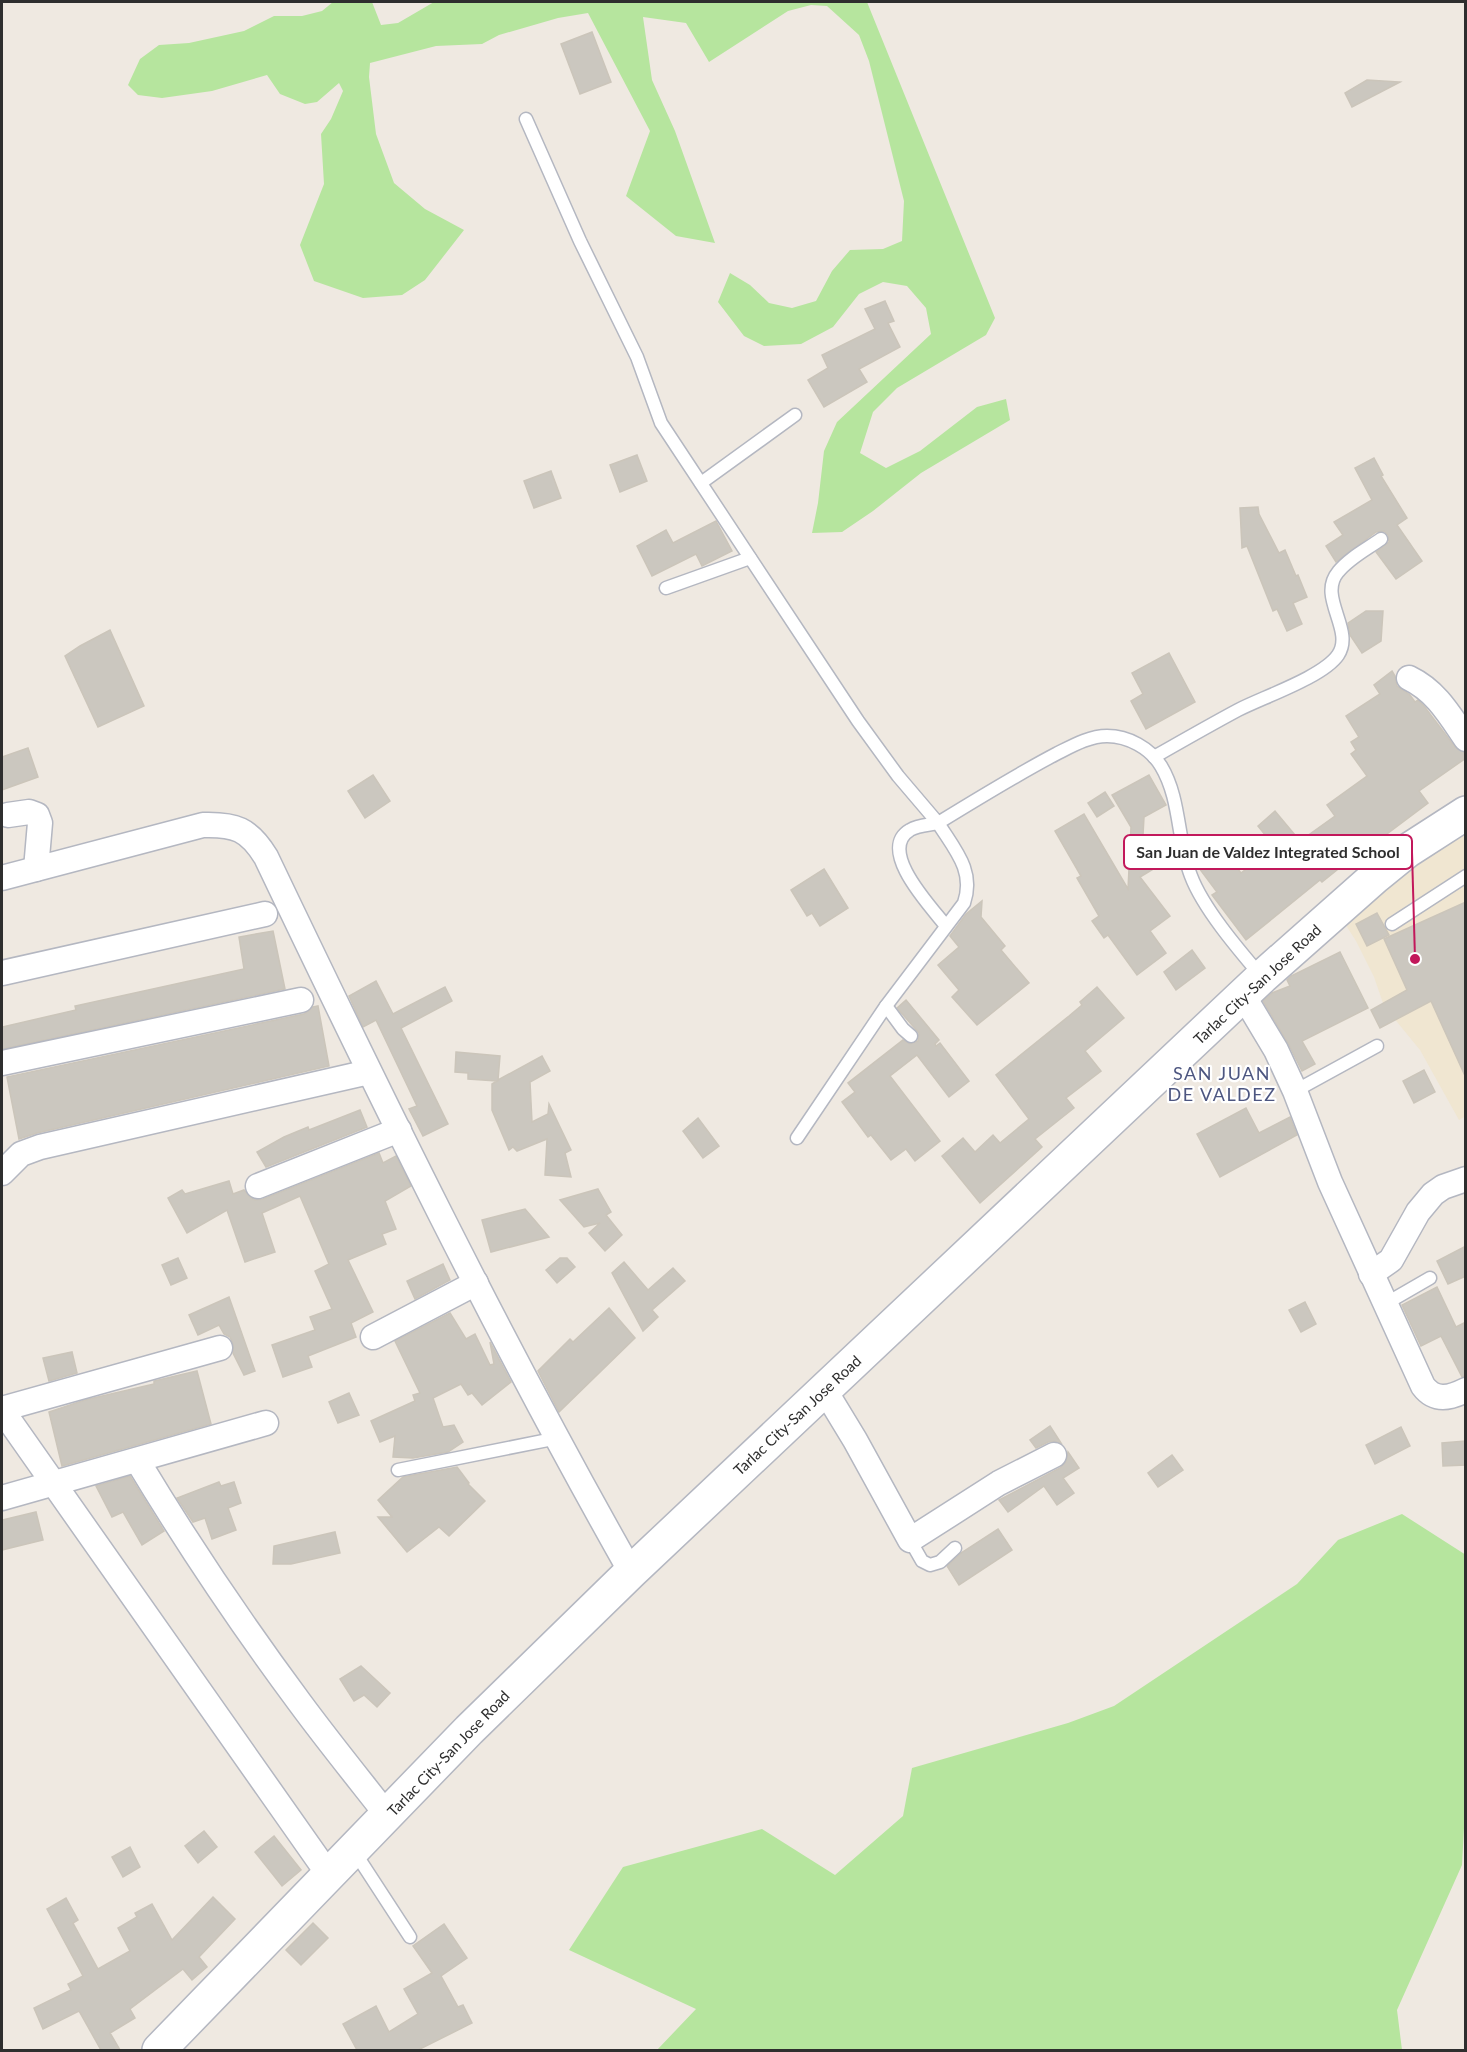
<svg xmlns="http://www.w3.org/2000/svg" width="1467" height="2052" viewBox="0 0 1467 2052" font-family="Lato,sans-serif">
<style>
.education{fill:#f0e6d1}
.green{fill:#b6e59e}
.building{fill:#cbc7bf;stroke:#cbc5ba;stroke-width:1.5}
.lines{fill:none;stroke-linecap:round;stroke-linejoin:round}
.lane-casing{stroke:#b4b7c1;stroke-width:15}
.street-casing{stroke:#b4b7c1;stroke-width:27}
.secondary-casing{stroke:#b4b7c1;stroke-width:36}
.lane{stroke:#fff;stroke-width:12}
.street{stroke:#fff;stroke-width:24}
.secondary{stroke:#fff;stroke-width:33}
.labels{text-anchor:middle;dominant-baseline:central;stroke-width:4.5;stroke-linejoin:round;paint-order:stroke}
.street-label{font-size:15px;fill:#2e2e2e;stroke:#fff}
.quarter-label{font-size:18px;letter-spacing:1.5px;fill:#4d5680;stroke:#fff}
.leader{fill:none;stroke:#c2185b;stroke-width:2}
.callout-dot{fill:#c2185b;stroke:#fff;stroke-width:2}
.callout{fill:#fff;stroke:#c2185b;stroke-width:2}
.callout-label{font-size:16px;text-anchor:middle;font-weight:bold;fill:#2e2e2e}
</style>
<rect width="100%" height="100%" fill="#efe9e1"/>
<path class="education" d="M1465 834 1466 1116 1459 1120 1420 1050 1384 1006 1374 977 1356 941 1342 919 1419 860Z"/>
<g class="green">
<path d="M333 2H372L381 25 398 23 434 2H867L995 318 986 335 897 388 873 412 860 453 886 468 920 451 977 407 1006 399 1010 420 921 473 873 511 842 532 812 533 818 503 824 451 837 422 931 334 926 308 907 286 883 282 859 294 833 327 801 344 764 346 744 336 718 302 730 273 750 285 769 303 792 308 816 301 832 271 850 250 883 249 902 241 904 201 869 61 859 35 827 6 811 5 788 11 709 62 686 23 643 17 652 80 675 131 715 243 676 236 626 196 650 131 588 13 558 18 499 35 482 44 436 46 370 63 369 77 376 134 394 183 425 209 464 230 425 280 402 295 363 298 314 281 300 245 324 184 321 134 331 119 343 91 339 83 317 102 305 104 280 94 267 75 212 91 162 98 138 95 128 85 140 59 159 45 189 43 244 31 274 16H302L322 11Z"/>
<path d="M1402 1514 1466 1555V1791L1462 1865 1397 2010 1402 2050H657L696 2009 569 1950 623 1867 762 1829 835 1875 903 1816 912 1768 1068 1723 1114 1706 1297 1584 1338 1540Z"/>
</g>
<g class="building">
<path d="M592 32 611 82 580 94 561 44Z"/>
<path d="M1367 80 1400 82 1352 107 1345 93Z"/>
<path d="M885 301 894 321 888 323 900 347 859 369 867 382 824 407 808 380 828 368 822 355 875 329 865 309Z"/>
<path d="M637 455 647 481 620 492 610 465Z"/>
<path d="M1374 458 1383 475 1381 476 1407 518 1397 525 1422 561 1396 579 1376 552 1389 542 1388 535 1384 531 1376 532 1336 562 1326 546 1343 535 1334 522 1372 500 1355 468Z"/>
<path d="M551 471 561 498 534 508 524 481Z"/>
<path d="M1258 507 1259 514 1279 553 1285 550 1296 576 1298 575 1307 597 1293 603 1302 624 1287 631 1277 609 1273 611 1247 546 1242 548 1240 508Z"/>
<path d="M716 521 732 551 702 566 696 554 652 576 637 546 666 530 673 543Z"/>
<path d="M1366 611H1383L1381 641 1362 653 1350 635 1348 623Z"/>
<path d="M110 630 144 706 98 727 65 656 80 646Z"/>
<path d="M1169 653 1195 702 1146 729 1131 701 1143 694 1132 673Z"/>
<path d="M1392 671 1395 676 1397 686 1410 695 1415 702 1418 700 1424 706 1455 747 1466 753V758L1419 791 1428 803 1364 851 1363 849 1322 882 1320 880 1246 940 1212 895 1217 892 1196 864 1194 856 1215 839 1241 873 1275 847 1258 826 1275 811 1300 841 1335 816 1327 805 1367 776 1351 754 1356 750 1351 742 1359 737 1346 716 1380 694 1374 685Z"/>
<path d="M28 748 38 777 2 790V757Z"/>
<path d="M373 775 390 801 365 818 348 791Z"/>
<path d="M1149 775 1166 805 1144 817 1143 835 1160 865 1140 877 1170 916 1150 931 1166 953 1137 975 1108 935 1104 938 1092 921 1099 916 1077 878 1081 876 1055 831 1084 814 1128 889 1131 827 1112 795Z"/>
<path d="M1105 792 1114 806 1097 817 1088 803Z"/>
<path d="M824 869 848 908 820 926 812 913 807 916 791 890Z"/>
<path d="M982 901 981 917 1005 946 1001 950 1029 983 977 1025 952 997 959 990 938 965 959 947 950 936 966 914Z"/>
<path d="M1466 902V1078L1431 1001 1380 1028 1371 1010 1407 990 1384 939Z"/>
<path d="M1377 913 1389 935 1367 946 1356 924Z"/>
<path d="M273 931 285 989 2 1049V1027L76 1010 75 1006 244 969 239 937Z"/>
<path d="M1192 950 1205 968 1176 990 1164 972Z"/>
<path d="M1340 952 1368 1008 1302 1041 1315 1064 1302 1071 1288 1043 1263 1001 1272 993 1290 986 1287 980 1291 976Z"/>
<path d="M376 981 393 1014 445 987 452 1001 401 1028 448 1124 423 1136 409 1109 417 1106 376 1020 363 1027 349 996Z"/>
<path d="M1097 987 1124 1018 1085 1051 1101 1071 1066 1098 1074 1108 1035 1139 1042 1147 980 1203 942 1156 963 1138 975 1152 993 1135 1000 1143 1029 1119 996 1075 1069 1016 1082 1005 1080 1002Z"/>
<path d="M906 1000 939 1040 935 1044 936 1046 940 1043 969 1081 949 1097 917 1055 890 1076 940 1141 915 1161 906 1149 891 1160 871 1135 868 1137 842 1102 855 1092 848 1083 903 1040 910 1044 918 1041 919 1033 897 1008Z"/>
<path d="M318 1006 329 1066 37 1133 19 1139 7 1077 304 1014 313 1007Z"/>
<path d="M456 1052 500 1056 498 1080 542 1056 550 1071 530 1082 532 1122 548 1114 549 1104 571 1150 565 1153 571 1177 545 1175 547 1139 517 1151 513 1147 509 1150 492 1110V1084L497 1081 468 1079V1073L455 1072Z"/>
<path d="M1424 1070 1435 1092 1414 1103 1403 1081Z"/>
<path d="M1246 1108 1259 1133 1290 1117 1297 1135 1220 1177 1197 1134Z"/>
<path d="M360 1110 367 1127 266 1167 257 1152 284 1137 308 1127 309 1130Z"/>
<path d="M698 1118 719 1146 703 1158 683 1131Z"/>
<path d="M379 1153 383 1163 396 1156 411 1186 385 1201 396 1229 382 1234 386 1244 348 1260 373 1312 351 1323 356 1337 308 1356 312 1367 283 1377 272 1345 315 1330 310 1317 332 1309 315 1271 329 1264 300 1196 262 1213 275 1252 245 1262 227 1210 187 1233 168 1198 182 1190 185 1194 229 1181 233 1194 244 1190 250 1197 255 1200 263 1199Z"/>
<path d="M598 1189 611 1212 606 1215 622 1235 605 1251 589 1233 600 1223 584 1227 560 1200Z"/>
<path d="M525 1209 549 1237 491 1252 482 1220Z"/>
<path d="M1466 1246V1276L1448 1284 1437 1261Z"/>
<path d="M178 1258 187 1278 171 1285 162 1265Z"/>
<path d="M560 1258H567L575 1267 557 1283 546 1270Z"/>
<path d="M624 1262 648 1290 673 1268 685 1281 652 1310 658 1317 643 1331 612 1273Z"/>
<path d="M443 1264 450 1280 415 1299 407 1281Z"/>
<path d="M1437 1287 1456 1327 1466 1322V1376L1462 1377 1441 1336 1421 1346 1402 1305Z"/>
<path d="M229 1297 255 1371 244 1375 233 1353V1344L230 1337 224 1334 219 1325 198 1335 189 1315Z"/>
<path d="M1305 1302 1316 1324 1301 1332 1289 1310Z"/>
<path d="M609 1308 635 1338 559 1412 538 1371 570 1339 573 1342Z"/>
<path d="M450 1313 466 1339 475 1334 490 1365 494 1364 490 1342 511 1382 482 1405 472 1393 468 1395 461 1384 433 1398 443 1427 454 1425 463 1442 448 1452 413 1458 393 1457 395 1436 380 1442 371 1421 415 1401 413 1395 420 1393 395 1341Z"/>
<path d="M72 1352 77 1373 49 1381 43 1358Z"/>
<path d="M197 1371 211 1424 62 1466 49 1412 85 1400 154 1384V1381Z"/>
<path d="M349 1393 359 1415 338 1423 329 1402Z"/>
<path d="M1050 1426 1061 1443 1054 1441 1048 1442 1036 1448 1030 1440Z"/>
<path d="M1401 1427 1410 1446 1375 1464 1366 1445Z"/>
<path d="M1465 1441 1466 1465 1443 1466 1442 1443Z"/>
<path d="M1068 1452 1079 1468 1063 1478 1074 1493 1057 1505 1044 1486 1008 1512 999 1500 1060 1468 1066 1462Z"/>
<path d="M1172 1455 1183 1470 1158 1487 1148 1473Z"/>
<path d="M457 1467 469 1483 468 1484 485 1501 449 1536 439 1527 407 1552 378 1517H392L378 1500 403 1477Z"/>
<path d="M130 1476 164 1531 142 1545 123 1512 112 1517 96 1486Z"/>
<path d="M219 1482 221 1486 234 1482 241 1503 228 1508 236 1530 212 1539 205 1518 193 1522 177 1498Z"/>
<path d="M36 1512 43 1540 2 1550V1520Z"/>
<path d="M998 1529 1012 1550 959 1585 947 1566 961 1553Z"/>
<path d="M335 1532 340 1553 291 1564H273L274 1546Z"/>
<path d="M361 1666 390 1693 377 1707 364 1695 354 1701 340 1679Z"/>
<path d="M204 1831 217 1847 198 1863 185 1846Z"/>
<path d="M274 1836 301 1870 282 1886 255 1852Z"/>
<path d="M130 1847 140 1867 123 1877 112 1857Z"/>
<path d="M213 1897 235 1919 199 1957 207 1967 192 1980 183 1969 130 2009 135 2018 110 2033 120 2050H101L79 2011 43 2029 34 2008 71 1990 68 1984 83 1976 47 1909 66 1898 78 1920 73 1923 98 1969 130 1951 118 1928 137 1917 135 1913 152 1904 172 1940Z"/>
<path d="M313 1923 328 1938 301 1965 286 1950Z"/>
<path d="M444 1924 467 1958 441 1976 458 2007 463 2005 472 2023 418 2050H357L343 2024 376 2006 389 2032 418 2014 404 1989 432 1973 413 1946Z"/>
</g>
<g class="lines">
<g class="lane-casing">
<g id="lane">
<path d="M526 119 580 241 637 357 661 423 858 721 898 776 938 823C977 799 1016 775 1056 754 1072 746 1089 736 1107 736 1128 736 1150 748 1161 766 1181 799 1177 841 1191 876 1203 908 1238 949 1261 976"/>
<path d="M701 483 795 415"/>
<path d="M666 588 750 558"/>
<path d="M1154 757C1182 741 1210 725 1238 710 1263 697 1323 677 1338 655 1355 630 1317 597 1338 572 1349 558 1367 549 1381 539"/>
<path d="M1392 924 1466 876"/>
<path d="M886 1006 903 1029 911 1036"/>
<path d="M1295 1091 1377 1046"/>
<path d="M797 1138 886 1006 964 903C975 871 955 850 938 823 930 825 918 825 910 830 876 850 932 908 946 926"/>
<path d="M1385 1304 1430 1278"/>
<path d="M398 1470 558 1438"/>
<path d="M910 1540 922 1561 930 1565 940 1562 955 1548"/>
<path d="M354 1851 410 1937"/>
</g>
</g>
<g class="street-casing">
<g id="street">
<path d="M1409 678C1436 691 1449 714 1466 739"/>
<path d="M8 815 29 812 37 815 40 823 36 869"/>
<path d="M2 878 203 825C235 824 249 829 266 857 381 1098 499 1339 631 1572"/>
<path d="M2 973 265 914"/>
<path d="M1243 995 1276 1050 1295 1091 1330 1182 1423 1386C1435 1402 1450 1398 1466 1390"/>
<path d="M2 1063 301 1000"/>
<path d="M2 1173 21 1154 40 1147 369 1072"/>
<path d="M258 1186 399 1130"/>
<path d="M1371 1274 1391 1260 1418 1212 1433 1194 1443 1187 1466 1179"/>
<path d="M373 1337 476 1283"/>
<path d="M824 1389 855 1440 910 1540 999 1483 1054 1455"/>
<path d="M2 1409 220 1348"/>
<path d="M2 1410 329 1875"/>
<path d="M137 1460C187 1543 242 1625 300 1703 328 1741 358 1778 387 1815"/>
<path d="M2 1498 266 1423"/>
</g>
</g>
<g class="secondary-casing">
<path id="secondary" d="M159 2050 469 1730 631 1572 1262 977 1375 877 1407 851 1466 813"/>
</g>
<use href="#lane" class="lane"/>
<use href="#street" class="street"/>
<use href="#secondary" class="secondary"/>
</g>
<g class="labels">
<g class="street-label">
<text transform="translate(1257 984) rotate(-43)">Tarlac City-San Jose Road</text>
<text transform="translate(797 1415) rotate(-43)">Tarlac City-San Jose Road</text>
<text transform="translate(448 1753) rotate(-46)">Tarlac City-San Jose Road</text>
</g>
<g class="quarter-label">
<text x="1222" y="1073">SAN JUAN<tspan x="1222" dy="21">DE VALDEZ</tspan></text>
</g>
</g>
<path class="leader" d="M1415 959L1412 852"/>
<circle class="callout-dot" cx="1415" cy="959" r="6"/>
<rect class="callout" x="1124" y="835" width="288" height="34" rx="6"/>
<g class="callout-label">
<text x="1268" y="858">San Juan de Valdez Integrated School</text>
</g>
<rect width="1467" height="2052" fill="none" stroke="#2e2e2e" stroke-width="6"/>
</svg>
